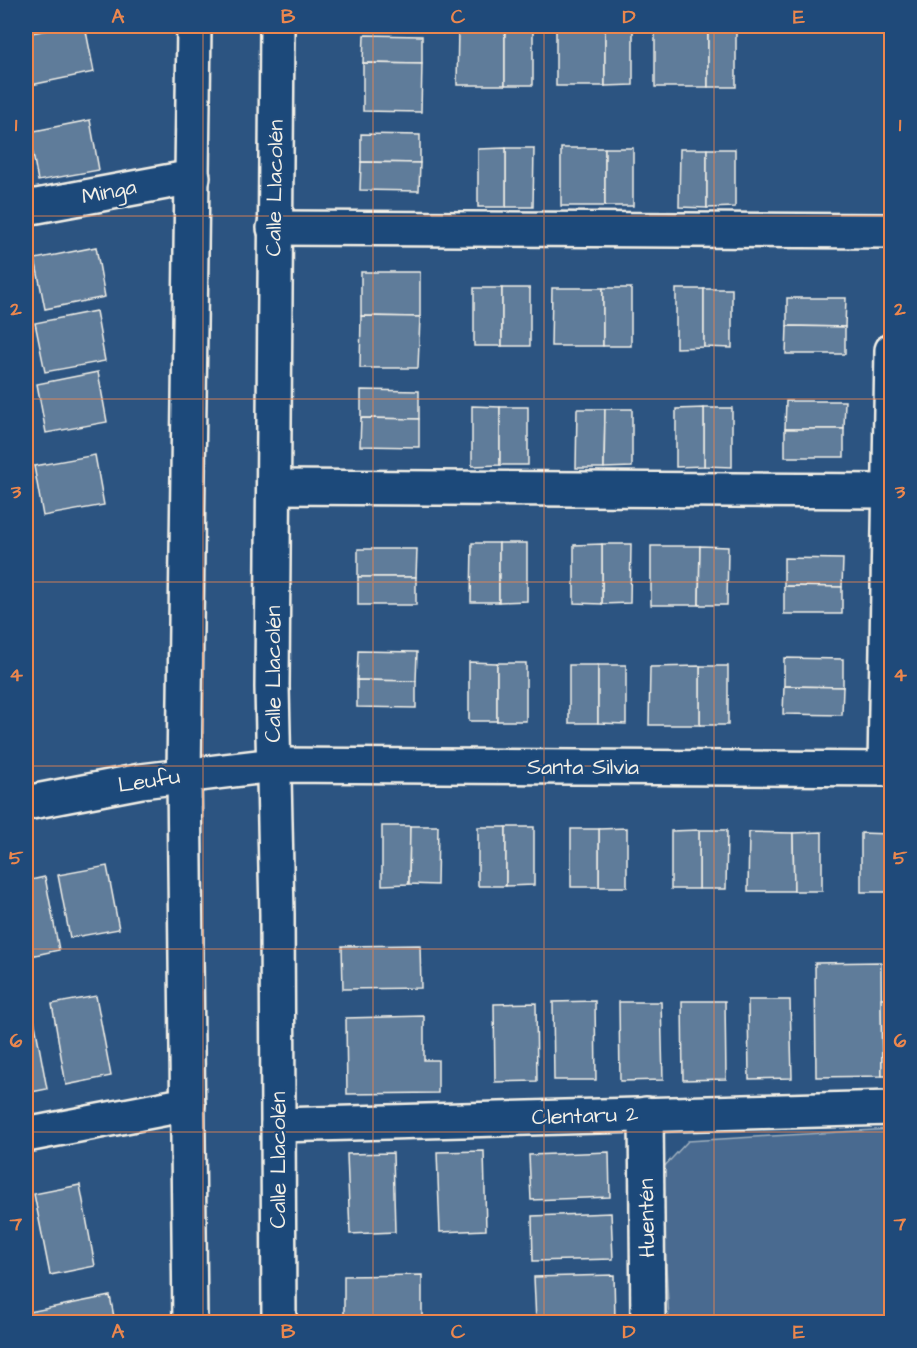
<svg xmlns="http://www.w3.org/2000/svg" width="917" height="1348" viewBox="0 0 917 1348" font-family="'Architects Daughter',sans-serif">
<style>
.green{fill:#496b90;stroke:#9eaebc;stroke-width:1.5}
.building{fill:#5e7b9a;stroke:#f4f1e8;stroke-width:1.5}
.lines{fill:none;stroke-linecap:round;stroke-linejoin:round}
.minor-casing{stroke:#f4f1e8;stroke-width:38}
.minor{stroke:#1f4a7a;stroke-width:33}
.grid{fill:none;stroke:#ec874e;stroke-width:1.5;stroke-opacity:0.55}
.labels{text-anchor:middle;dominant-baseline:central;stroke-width:4.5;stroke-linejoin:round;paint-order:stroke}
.street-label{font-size:22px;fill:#f4f1e8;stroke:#1f4a7a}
.neatline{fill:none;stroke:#ec874e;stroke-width:2}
.grid-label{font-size:20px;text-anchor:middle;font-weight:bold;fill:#ec874e}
</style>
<rect width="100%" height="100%" fill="#2c5481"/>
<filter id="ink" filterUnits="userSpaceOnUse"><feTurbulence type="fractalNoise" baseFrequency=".0167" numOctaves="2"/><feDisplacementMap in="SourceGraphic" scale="12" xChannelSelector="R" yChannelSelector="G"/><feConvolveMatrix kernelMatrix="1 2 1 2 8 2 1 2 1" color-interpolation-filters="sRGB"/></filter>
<g filter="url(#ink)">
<path class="green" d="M891 1129V1322H669L661 1170 688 1141Z"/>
<g class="building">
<path d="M70 26H85L94 72 26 86V34Z"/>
<path d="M655 26H689V28L708 29V87H655Z"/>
<path d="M458 27H505V85H457Z"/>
<rect x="505" y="27" width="28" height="58"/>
<rect x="556" y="27" width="49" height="59"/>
<path d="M605 27H633V85L605 86Z"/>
<path d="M736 28V87H708V29Z"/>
<path d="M364 35 422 36V64L363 63Z"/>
<path d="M363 63 422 64 421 112 363 111Z"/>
<path d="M90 120 99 170 38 181 29 132Z"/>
<path d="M361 134 420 135V163L361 162Z"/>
<path d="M506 148H534L533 207H506Z"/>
<path d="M506 148V207H478V149Z"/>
<rect x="561" y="148" width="44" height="58"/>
<rect x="605" y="148" width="28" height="58"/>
<path d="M680 149H707V208L679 207Z"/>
<path d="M707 149H735V207L707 208Z"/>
<path d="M361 162 420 163 419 191 360 190Z"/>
<path d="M96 247 105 297 45 309 35 259Z"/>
<path d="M361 272H420V317L361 316Z"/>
<rect x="474" y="288" width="28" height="58"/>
<rect x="502" y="288" width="28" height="58"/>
<path d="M552 288H603V346H551Z"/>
<rect x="603" y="288" width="28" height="58"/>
<path d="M676 289H704V347L676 348Z"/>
<path d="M704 289H732V348L704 347Z"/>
<path d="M787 298H846L845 327 787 326Z"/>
<path d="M96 311 105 361 45 372 35 323Z"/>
<path d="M361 316 420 317 418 368H360Z"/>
<path d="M787 326 845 327V354H786Z"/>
<path d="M98 372 107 422 46 433 37 384Z"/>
<path d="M361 390 419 391V419L361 418Z"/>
<path d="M786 401H845L844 429H785Z"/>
<path d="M472 406 500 407V465L472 466Z"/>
<rect x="500" y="407" width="28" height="58"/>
<path d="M704 408H732V467L704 466Z"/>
<path d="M704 408V466L676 467V409Z"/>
<path d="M577 409H605L604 468H576Z"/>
<path d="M605 409H632V467L604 468Z"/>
<path d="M361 418 419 419V447L360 446Z"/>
<rect x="785" y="429" width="59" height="28"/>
<path d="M95 455 104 505 43 516 34 466Z"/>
<path d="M472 543H499V602H471Z"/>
<path d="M499 543H527V601L499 602Z"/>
<path d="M602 544H631L630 603 602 604Z"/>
<path d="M602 544V604L574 603V545Z"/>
<path d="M651 546H700L699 605H651Z"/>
<path d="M700 546 728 547 727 605H699Z"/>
<path d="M358 549H417L416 577H358Z"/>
<path d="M784 558 843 559 842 587 784 586Z"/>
<rect x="358" y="577" width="58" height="28"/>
<path d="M784 586 842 587V614H784Z"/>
<path d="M358 651 417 652 416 681 357 680Z"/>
<path d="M784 658 843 659V687L784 686Z"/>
<path d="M469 662 497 663V721H469Z"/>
<rect x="497" y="663" width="29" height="58"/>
<rect x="569" y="665" width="29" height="58"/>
<path d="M598 665H626V724L598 723Z"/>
<rect x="700" y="666" width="28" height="59"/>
<path d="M700 666V725H649L650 667Z"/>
<path d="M357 680 416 681V708L357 707Z"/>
<path d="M784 686 843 687 842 715 783 714Z"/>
<path d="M382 826H410L409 884 382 885Z"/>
<path d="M410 826H438L437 885 409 884Z"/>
<rect x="478" y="827" width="28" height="59"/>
<path d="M506 827H534V885L506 886Z"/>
<path d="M627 828V887H599V829Z"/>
<rect x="571" y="829" width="28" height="58"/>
<path d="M699 830H727L726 889H699Z"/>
<path d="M699 830V889H671V831Z"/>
<path d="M749 832 793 833 794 891H748Z"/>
<path d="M822 832V891H794L793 833Z"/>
<path d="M861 833 889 834V892H861Z"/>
<rect x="889" y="834" width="3" height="58"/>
<path d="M107 866 119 929 70 938 58 875Z"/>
<path d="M45 877 59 950 26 957V881Z"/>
<path d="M420 945 421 988 343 989 342 946Z"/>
<path d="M881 962 882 1076 816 1077 815 963Z"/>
<path d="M96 996 111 1076 66 1085 52 1004Z"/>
<path d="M881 998H892V1076H882Z"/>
<path d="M748 1000H790L792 1078 749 1079Z"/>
<path d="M595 1001 596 1080H554L553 1002Z"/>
<path d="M682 1001H725L726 1079 683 1080Z"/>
<path d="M619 1002H661L663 1080 620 1081Z"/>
<path d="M536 1003 537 1081 495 1082 494 1004Z"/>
<path d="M32 1008 47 1089 26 1093V1009Z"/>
<path d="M424 1016V1060H438V1093L347 1094 346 1018Z"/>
<path d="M484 1151 486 1230 440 1232 437 1152Z"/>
<path d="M609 1152 610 1197 531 1200 529 1155Z"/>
<path d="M393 1153 395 1232 350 1234 347 1154Z"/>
<path d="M80 1185 95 1266 50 1275 34 1194Z"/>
<path d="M611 1213 613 1259 533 1261 532 1216Z"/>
<path d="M26 1253 30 1279 26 1280Z"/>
<path d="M422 1275V1319H344V1276Z"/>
<path d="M614 1275 615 1320 536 1322 534 1277Z"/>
<path d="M110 1296 115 1322H31L29 1312Z"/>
</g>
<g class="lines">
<g class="minor-casing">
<g id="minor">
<path d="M277 26 272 687 277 914 279 1322"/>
<path d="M26 208 193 177"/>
<path d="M274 228 892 231"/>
<path d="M274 487 889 491"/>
<path d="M885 769 892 350"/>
<path d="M26 803 141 781 274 765 892 769"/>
<path d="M646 1114 648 1322"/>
<path d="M278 1125 892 1108"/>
<path d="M26 1135 188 1104"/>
<path d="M190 1322 184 775 194 26"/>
</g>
</g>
<use href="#minor" class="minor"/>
</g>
</g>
<path class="grid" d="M203 26V1322M373 26V1322M544 26V1322M714 26V1322M26 216H892M26 399H892M26 582H892M26 766H892M26 949H892M26 1132H892"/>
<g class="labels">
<g class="street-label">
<text transform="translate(275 188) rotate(-89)">Calle Llacolén</text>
<text transform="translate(109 192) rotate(-11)">Minga</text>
<text transform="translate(273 674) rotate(-90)">Calle Llacolén</text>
<text x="583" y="767">Santa Silvia</text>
<text transform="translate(149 781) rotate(-9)">Leufu</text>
<text transform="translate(585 1116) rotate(-2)">Clentaru 2</text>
<text transform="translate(278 1160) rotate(-90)">Calle Llacolén</text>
<text transform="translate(647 1218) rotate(-91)">Huentén</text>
</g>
</g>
<rect width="917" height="1348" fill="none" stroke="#1f4a7a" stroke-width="66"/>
<rect x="33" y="33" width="851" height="1282" class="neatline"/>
<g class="grid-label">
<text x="118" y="23">A</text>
<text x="288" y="23">B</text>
<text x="458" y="23">C</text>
<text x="629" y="23">D</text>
<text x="799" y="23">E</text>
<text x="16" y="131">1</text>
<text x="900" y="131">1</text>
<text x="16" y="315">2</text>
<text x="900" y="315">2</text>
<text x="16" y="498">3</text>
<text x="900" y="498">3</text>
<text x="16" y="681">4</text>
<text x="900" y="681">4</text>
<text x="16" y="864">5</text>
<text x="900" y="864">5</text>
<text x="16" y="1047">6</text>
<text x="900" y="1047">6</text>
<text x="16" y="1230">7</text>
<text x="900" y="1230">7</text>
<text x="118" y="1338">A</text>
<text x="288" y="1338">B</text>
<text x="458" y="1338">C</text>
<text x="629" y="1338">D</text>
<text x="799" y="1338">E</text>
</g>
</svg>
